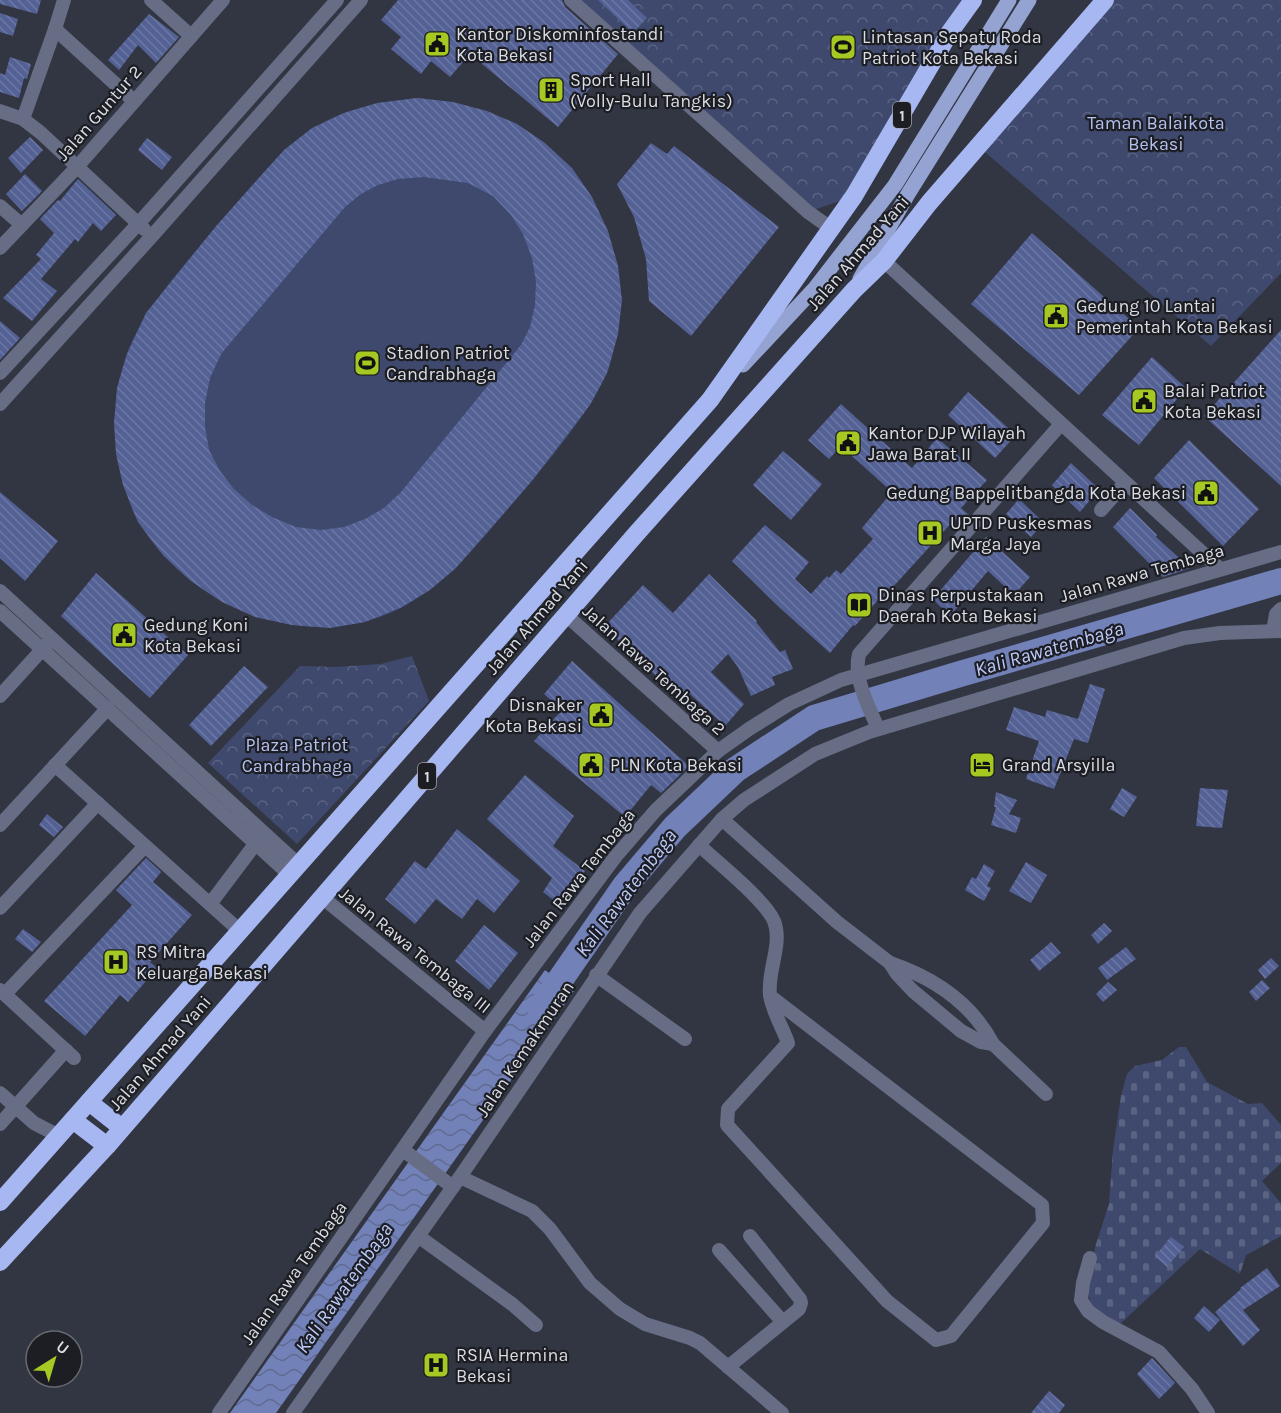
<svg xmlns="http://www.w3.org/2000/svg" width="1281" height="1413" viewBox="0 0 1281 1413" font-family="Karla,sans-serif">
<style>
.green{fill:#3f496d}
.cemetery{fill:url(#cemetery-stones)}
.park{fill:url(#park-crowns)}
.water{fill:url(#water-waves)}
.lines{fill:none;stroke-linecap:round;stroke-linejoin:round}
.river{stroke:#7281b8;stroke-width:26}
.building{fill:url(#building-back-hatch);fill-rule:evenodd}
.minor{stroke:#666d85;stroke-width:14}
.major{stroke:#95a3d3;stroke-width:15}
.highway{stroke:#a7b7f1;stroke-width:18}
.labels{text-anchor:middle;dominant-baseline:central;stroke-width:4.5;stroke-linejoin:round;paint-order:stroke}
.shield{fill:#1c1e23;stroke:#a2a4ab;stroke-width:1.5}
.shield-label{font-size:16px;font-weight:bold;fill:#dbdde5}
.poi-label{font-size:18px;fill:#dbdde5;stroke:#1c1e23;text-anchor:start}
.street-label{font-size:18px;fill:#dbdde5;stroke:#1c1e23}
.park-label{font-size:18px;fill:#b4c2f2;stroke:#1c1e23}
.water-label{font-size:20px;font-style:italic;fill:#bdcbfb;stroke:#1c1e23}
</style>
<defs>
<pattern id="cemetery-stones" width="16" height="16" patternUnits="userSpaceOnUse" patternTransform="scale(1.5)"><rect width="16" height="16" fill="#3f496d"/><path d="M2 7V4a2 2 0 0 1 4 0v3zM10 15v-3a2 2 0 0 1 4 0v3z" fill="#5a6382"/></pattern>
<pattern id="park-crowns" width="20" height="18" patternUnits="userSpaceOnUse" patternTransform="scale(1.5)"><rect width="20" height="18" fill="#3f496d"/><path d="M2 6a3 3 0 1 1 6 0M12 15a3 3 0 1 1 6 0" fill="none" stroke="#5a6382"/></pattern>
<pattern id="water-waves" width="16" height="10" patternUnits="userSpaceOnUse" patternTransform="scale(1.5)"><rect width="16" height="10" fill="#7281b8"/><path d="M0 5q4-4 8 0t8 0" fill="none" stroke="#616b90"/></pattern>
<pattern id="building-back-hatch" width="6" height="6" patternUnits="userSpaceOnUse" patternTransform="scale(1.5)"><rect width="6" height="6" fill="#546195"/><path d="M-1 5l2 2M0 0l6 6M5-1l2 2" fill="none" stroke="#6c77a4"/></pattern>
</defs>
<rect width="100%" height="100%" fill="#323642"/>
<path class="green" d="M417 98C456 102 481 108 517 124L618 334C614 347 612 363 606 375 587 417 545 465 515 501 481 540 450 581 403 607 310 656 192 610 139 523 121 494 122 460 119 427 119 415 116 402 117 390 118 382 121 373 123 366 137 317 172 280 203 242 218 224 233 207 248 190 276 158 303 128 344 113 367 104 392 102 417 98Z"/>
<path class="cemetery" d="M1179 1047H1186L1207 1082 1248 1104 1262 1103 1281 1125V1163L1262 1181 1281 1203V1236L1246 1255 1240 1274 1200 1249 1118 1326 1093 1311 1087 1288 1096 1244 1109 1204 1113 1150 1121 1096 1127 1074 1135 1066 1162 1060Z"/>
<g class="park">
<path d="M571 0H973L854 196 808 212Z"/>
<path d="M1105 0H1281V273L1211 346 978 146Z"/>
<path d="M412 656 429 701 297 844 208 763 300 666 336 667 381 664Z"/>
</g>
<path class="water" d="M545 970 574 991 276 1413H230Z"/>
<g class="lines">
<path class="river" d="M540 1009 625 886 675 827 735 770 814 718 960 674 1281 581"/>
</g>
<g class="building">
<path d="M0 0H41L37 14 0 4Z"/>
<path d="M398 0H562L565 7 618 54 558 127 470 54 450 77 431 61 421 74 391 49 401 37 381 20Z"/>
<path d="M598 0H628L647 18 633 33Z"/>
<path d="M0 13 18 19 13 36 0 32Z"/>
<path d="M149 14 179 37 156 63 138 45 119 70 108 60Z"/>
<path d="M10 57 31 64 27 79 24 78 19 98 0 92V73L5 75Z"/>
<path d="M417 98 453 102 487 111 517 124 545 143 572 168 592 197 608 231 618 266 622 300 618 334 607 373 590 405 531 482 456 568 430 590 400 608 365 622 330 628 292 625 255 617 222 602 191 581 163 555 138 522 123 485 116 454 114 423 117 388 127 354 146 313 217 225 284 150 312 128 344 113 377 103ZM424 177 468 183 493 196 511 215 523 234 532 258 536 281 535 305 530 327 521 345 401 492 384 508 365 519 344 527 321 530 296 527 272 517 252 505 234 489 220 471 209 450 205 427V403L210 378 221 354 345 207 361 194 378 185 398 179Z"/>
<path d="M30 137 43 150 21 173 8 158Z"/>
<path d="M147 138 172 157 162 170 138 150Z"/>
<path d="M651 143 667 154 674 146 779 227 691 336 649 301 646 259 634 217 617 184Z"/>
<path d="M25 174 42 191 22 211 6 194Z"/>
<path d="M78 179 116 215 101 231 93 223 78 242 75 239 41 279 57 291 32 321 3 298 41 259 36 255 54 233 40 219 58 200 60 201Z"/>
<path d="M1032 233 1139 328 1079 395 971 304Z"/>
<path d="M0 321 20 338 0 360Z"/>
<path d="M1281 330V486L1204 416Z"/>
<path d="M1152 357 1186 388 1139 445 1102 415Z"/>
<path d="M968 392 1016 435 995 458 948 415Z"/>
<path d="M841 404 912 468 937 438 987 480 961 508 969 515 961 524 955 519 881 600 879 599 855 626 853 625 830 653 780 608 732 561 765 525 809 562 795 579 811 594 827 576 829 578 836 570 841 574 873 539 862 528 892 492 841 446 829 459 808 440Z"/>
<path d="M1189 440 1259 509 1223 546 1154 478Z"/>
<path d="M783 451 822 484 791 520 753 485Z"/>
<path d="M1071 463 1099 489 1080 512 1052 485Z"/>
<path d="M0 492 58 541 25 581 0 558Z"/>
<path d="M1019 499 1044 523 1031 537 1006 514Z"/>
<path d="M1130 508 1157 535 1156 537 1190 568 1163 577 1113 527Z"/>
<path d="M986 537 1030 577 1014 595 988 571 950 616 933 599Z"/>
<path d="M96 573 188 655 150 698 61 616Z"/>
<path d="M709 574 757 621 756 622 780 652 785 650 793 669 772 677 775 685 751 696 738 667 728 654 711 672 744 704 725 726 690 694 683 701 604 627 643 585 673 613Z"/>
<path d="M572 661 689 766 661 793 651 785 625 817 534 741 562 710 544 694Z"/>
<path d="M244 666 268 687 211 746 189 725Z"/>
<path d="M1090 684 1105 689 1088 743 1074 739 1054 789 1026 779 1039 741 1006 730 1014 707 1045 717 1047 710 1078 719Z"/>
<path d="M525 775 574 816 553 846 585 871 561 906 543 892 552 878 487 819Z"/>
<path d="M1122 788 1137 797 1124 817 1110 809Z"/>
<path d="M1200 788 1228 790 1222 828 1196 826Z"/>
<path d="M996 792 1017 800 1009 814 1021 818 1016 833 991 825 996 807H994Z"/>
<path d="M47 814 63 827 54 837 39 825Z"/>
<path d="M457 829 520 881 494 913 477 899 462 919 436 899 415 924 385 899 415 861 426 869Z"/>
<path d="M146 858 161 872 153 882 192 915 150 962 157 968 128 1002 120 995 85 1036 44 1001 132 905 116 890Z"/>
<path d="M1026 862 1047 875 1031 903 1009 891Z"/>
<path d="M984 864 995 871 987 886 991 888 984 901 965 890 972 877 976 879Z"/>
<path d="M1104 923 1112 931 1098 944 1091 935Z"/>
<path d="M484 925 518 953 489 990 455 961Z"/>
<path d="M23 929 41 942 32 952 15 939Z"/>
<path d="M1051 942 1061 953 1039 971 1030 960Z"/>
<path d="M1126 947 1136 959 1107 980 1098 968Z"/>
<path d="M1271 958 1279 966 1265 979 1258 970Z"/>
<path d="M1262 980 1270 988 1256 1001 1249 992Z"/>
<path d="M1108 982 1117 990 1103 1002 1096 994Z"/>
<path d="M1171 1237 1184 1247 1167 1267 1155 1256Z"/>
<path d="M1267 1268 1280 1286 1243 1310 1260 1330 1243 1346 1215 1312 1241 1289 1240 1288Z"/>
<path d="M1204 1306 1220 1320 1209 1332 1194 1318Z"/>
<path d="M1152 1358 1175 1383 1159 1399 1137 1374Z"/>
<path d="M1049 1391 1065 1405 1059 1413H1031Z"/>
</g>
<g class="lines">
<g class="minor">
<path d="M151 0 191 36"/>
<path d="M571 0 808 212 832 229"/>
<path d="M55 29 134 101"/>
<path d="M0 111 23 119 41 133 144 229"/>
<path d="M23 119 55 29 64 0"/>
<path d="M0 206 22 225"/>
<path d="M0 248 77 167 223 0"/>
<path d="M884 261 1220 569"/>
<path d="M0 373 138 224 337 0"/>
<path d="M0 404 152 236 361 0"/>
<path d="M1101 510 1125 483"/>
<path d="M0 591 299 865"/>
<path d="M0 611 290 875"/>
<path d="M566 615 718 751"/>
<path d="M1273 631 1276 614 1281 609"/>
<path d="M0 696 49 642"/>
<path d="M878 729C869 706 853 679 859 654L1061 424"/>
<path d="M55 765 240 931"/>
<path d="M722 819 837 922 890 963 897 974 913 991 961 1031 981 1042 993 1044 1046 1094"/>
<path d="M0 825 108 708"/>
<path d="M699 845C717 862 766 901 774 921 783 944 767 971 770 995 772 1011 783 1028 788 1043L728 1109 727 1125 887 1301 936 1340 951 1336 1043 1223 1042 1205 770 996"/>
<path d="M322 897 485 1031"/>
<path d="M210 904 256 843"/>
<path d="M0 908 98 803"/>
<path d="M890 963C934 978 971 1002 993 1044"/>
<path d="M596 975 685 1039"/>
<path d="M0 990 74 1058"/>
<path d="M5 994 145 846"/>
<path d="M0 1093 34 1123 59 1136"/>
<path d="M0 1124 66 1050"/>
<path d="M403 1150 453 1187"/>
<path d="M460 1177 532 1211 550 1229 590 1283 620 1309 645 1324 690 1338 700 1343 782 1413"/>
<path d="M418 1236 512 1304 536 1325"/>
<path d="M719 1250 782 1321"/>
<path d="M1090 1258 1083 1283 1081 1300 1088 1311 1103 1322 1159 1352 1192 1389 1208 1413"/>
<path d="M728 1367 799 1309 801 1303 800 1299 750 1236"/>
<path d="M219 1413 485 1031 616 856 656 810 718 751 749 729 789 704 841 680 1281 552"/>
<path d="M293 1413 460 1177 640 913 722 819 744 800 815 754 869 732 1184 638 1220 633 1281 631"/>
</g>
<g class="major">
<path d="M860 279 908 194 1029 0"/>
<path d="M743 365 815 288 895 185 1009 0"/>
</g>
<g class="highway">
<path d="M89 1102 122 1128"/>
<path d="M73 1120 107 1146"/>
<path d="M0 1202 710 400 854 196 950 32 973 0"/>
<path d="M0 1262 107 1146 636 534 854 290 884 261 929 203 1105 0"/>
</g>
</g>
<defs>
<g id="civic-square" transform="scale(1.35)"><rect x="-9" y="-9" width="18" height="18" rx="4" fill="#a5c823" stroke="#1c1e23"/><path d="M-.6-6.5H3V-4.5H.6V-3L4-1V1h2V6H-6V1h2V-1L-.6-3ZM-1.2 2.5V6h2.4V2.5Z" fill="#111"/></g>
<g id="stadium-square" transform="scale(1.35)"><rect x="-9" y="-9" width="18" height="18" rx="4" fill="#a5c823" stroke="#1c1e23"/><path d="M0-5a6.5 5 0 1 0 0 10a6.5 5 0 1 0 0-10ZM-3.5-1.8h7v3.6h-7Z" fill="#111"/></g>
<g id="building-square" transform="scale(1.35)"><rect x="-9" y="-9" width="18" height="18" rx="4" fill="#a5c823" stroke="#1c1e23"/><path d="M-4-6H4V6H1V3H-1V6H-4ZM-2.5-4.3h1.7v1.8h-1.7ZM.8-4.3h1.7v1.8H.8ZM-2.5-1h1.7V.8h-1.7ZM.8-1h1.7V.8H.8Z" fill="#111"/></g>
<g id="hospital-square" transform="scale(1.35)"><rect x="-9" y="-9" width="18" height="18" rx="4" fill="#a5c823" stroke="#1c1e23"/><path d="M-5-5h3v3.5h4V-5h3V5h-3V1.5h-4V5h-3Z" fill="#111"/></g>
<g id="library-square" transform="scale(1.35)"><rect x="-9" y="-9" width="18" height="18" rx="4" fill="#a5c823" stroke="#1c1e23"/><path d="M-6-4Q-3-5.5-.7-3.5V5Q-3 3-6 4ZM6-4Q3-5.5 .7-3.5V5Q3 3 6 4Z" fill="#111"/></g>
<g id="hotel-square" transform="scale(1.35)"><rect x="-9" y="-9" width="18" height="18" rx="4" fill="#a5c823" stroke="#1c1e23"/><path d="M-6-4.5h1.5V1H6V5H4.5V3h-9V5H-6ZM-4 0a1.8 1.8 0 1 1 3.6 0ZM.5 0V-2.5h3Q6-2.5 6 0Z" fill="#111"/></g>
</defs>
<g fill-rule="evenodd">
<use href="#civic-square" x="437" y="44"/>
<use href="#stadium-square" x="843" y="47"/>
<use href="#building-square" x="551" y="90"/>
<use href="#civic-square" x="1056" y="316"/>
<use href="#stadium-square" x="367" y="363"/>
<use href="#civic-square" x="1144" y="401"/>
<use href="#civic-square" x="848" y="443"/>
<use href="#civic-square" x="1206" y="493"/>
<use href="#hospital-square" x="930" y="533"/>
<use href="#library-square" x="859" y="605"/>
<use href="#civic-square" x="124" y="635"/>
<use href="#civic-square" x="601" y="715"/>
<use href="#civic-square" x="591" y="765"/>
<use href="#hotel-square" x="982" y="765"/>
<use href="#hospital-square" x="116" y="962"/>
<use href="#hospital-square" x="436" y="1365"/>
</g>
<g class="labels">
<g class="shield">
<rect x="893" y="102" width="18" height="26" rx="4.5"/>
<rect x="418" y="763" width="18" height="26" rx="4.5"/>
</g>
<g class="shield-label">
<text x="902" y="115">1</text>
<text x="427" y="776">1</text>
</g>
<g class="poi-label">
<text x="456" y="34">Kantor Diskominfostandi<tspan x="456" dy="21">Kota Bekasi</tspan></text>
<text x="862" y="37">Lintasan Sepatu Roda<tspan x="862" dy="21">Patriot Kota Bekasi</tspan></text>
<text x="570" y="80">Sport Hall<tspan x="570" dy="21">(Volly-Bulu Tangkis)</tspan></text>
<text x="1076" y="306">Gedung 10 Lantai<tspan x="1076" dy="21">Pemerintah Kota Bekasi</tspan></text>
<text x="386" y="353">Stadion Patriot<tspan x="386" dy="21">Candrabhaga</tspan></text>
<text x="1164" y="391">Balai Patriot<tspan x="1164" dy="21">Kota Bekasi</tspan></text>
<text x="868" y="433">Kantor DJP Wilayah<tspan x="868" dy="21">Jawa Barat II</tspan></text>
<text x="1186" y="493" text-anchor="end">Gedung Bappelitbangda Kota Bekasi</text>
<text x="950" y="523">UPTD Puskesmas<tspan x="950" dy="21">Marga Jaya</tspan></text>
<text x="878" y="595">Dinas Perpustakaan<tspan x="878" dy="21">Daerah Kota Bekasi</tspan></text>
<text x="144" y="625">Gedung Koni<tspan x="144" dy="21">Kota Bekasi</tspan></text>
<text x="582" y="705" text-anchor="end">Disnaker<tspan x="582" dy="21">Kota Bekasi</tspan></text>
<text x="610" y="765">PLN Kota Bekasi</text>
<text x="1002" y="765">Grand Arsyilla</text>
<text x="136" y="952">RS Mitra<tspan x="136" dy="21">Keluarga Bekasi</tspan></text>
<text x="456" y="1355">RSIA Hermina<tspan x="456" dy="21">Bekasi</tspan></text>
</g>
<g class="street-label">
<text transform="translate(99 113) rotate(-49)">Jalan Guntur 2</text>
<text transform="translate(858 253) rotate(-49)">Jalan Ahmad Yani</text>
<text transform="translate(1142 573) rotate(-16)">Jalan Rawa Tembaga</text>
<text transform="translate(537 617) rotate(-49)">Jalan Ahmad Yani</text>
<text transform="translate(654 670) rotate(42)">Jalan Rawa Tembaga 2</text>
<text transform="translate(579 878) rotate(-52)">Jalan Rawa Tembaga</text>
<text transform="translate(415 950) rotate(39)">Jalan Rawa Tembaga III</text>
<text transform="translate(525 1049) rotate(-56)">Jalan Kemakmuran</text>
<text transform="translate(160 1053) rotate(-49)">Jalan Ahmad Yani</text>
<text transform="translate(294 1273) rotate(-55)">Jalan Rawa Tembaga</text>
</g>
<g class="park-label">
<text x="1156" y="123">Taman Balaikota<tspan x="1156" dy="21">Bekasi</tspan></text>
<text x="297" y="745">Plaza Patriot<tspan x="297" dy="21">Candrabhaga</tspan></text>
</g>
<g class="water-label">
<text transform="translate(1049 649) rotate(-16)">Kali Rawatembaga</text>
<text transform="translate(626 893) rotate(-53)">Kali Rawatembaga</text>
<text transform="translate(344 1288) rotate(-55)">Kali Rawatembaga</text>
</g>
</g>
<g transform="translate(54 1359) rotate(37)"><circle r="28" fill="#1c1e23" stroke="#686a71" stroke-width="1.5"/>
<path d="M0-4.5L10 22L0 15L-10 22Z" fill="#a5c823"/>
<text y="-9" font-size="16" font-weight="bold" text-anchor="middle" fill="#dbdde5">U</text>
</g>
</svg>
